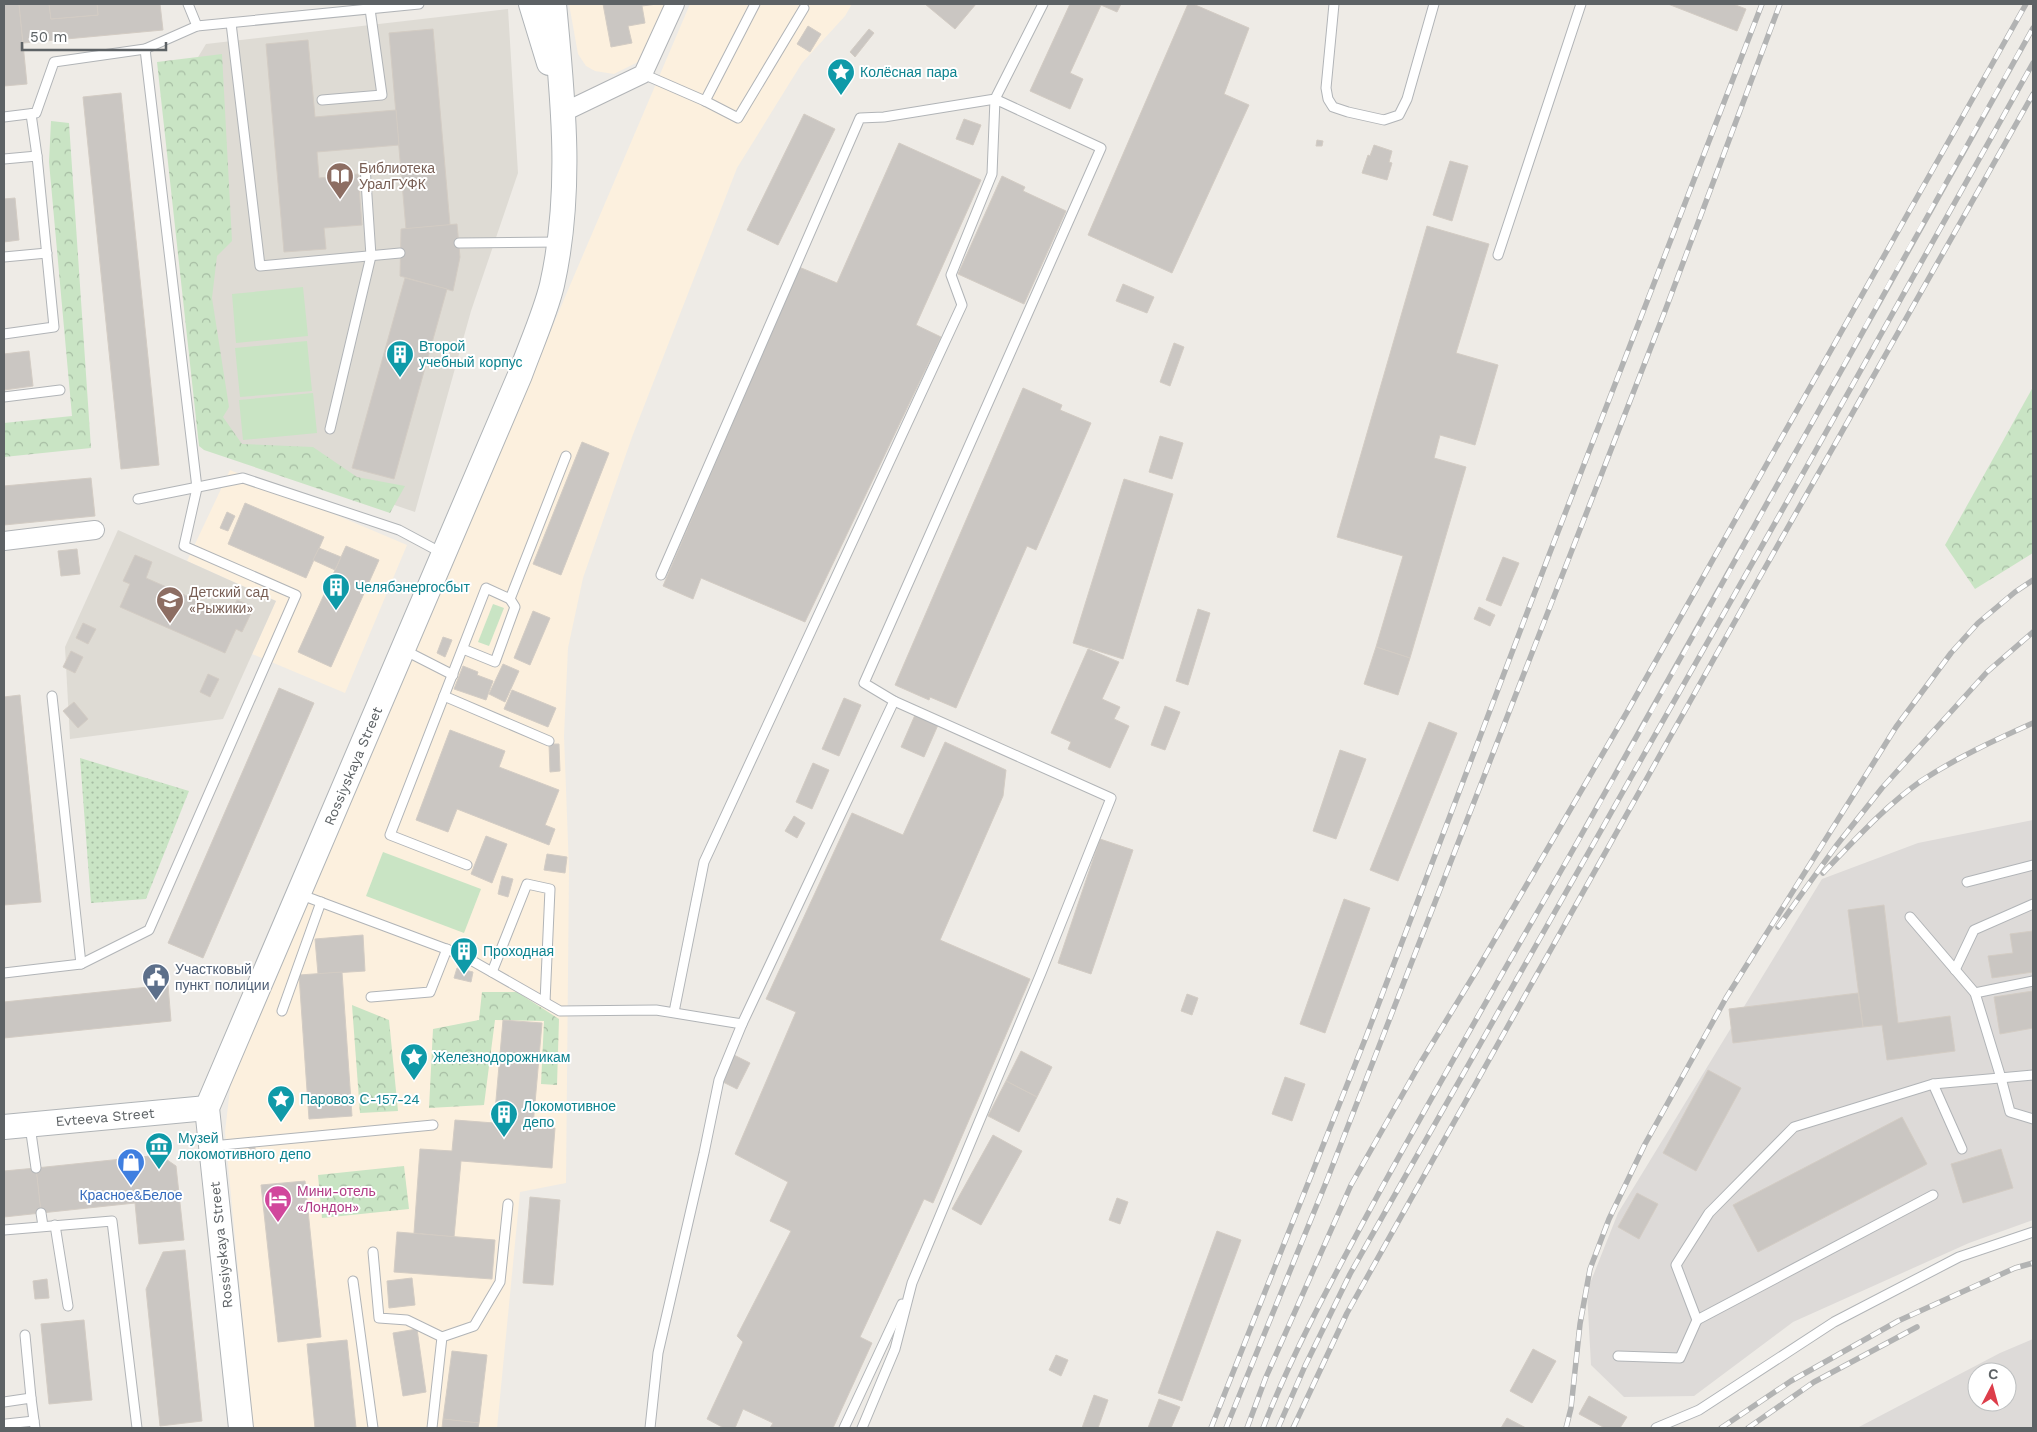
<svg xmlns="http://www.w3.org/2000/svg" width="2037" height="1432" viewBox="0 0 2037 1432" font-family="'Work Sans',sans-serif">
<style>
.commercial{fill:#fcf0de}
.industrial{fill:#dddad8;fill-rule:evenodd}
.education{fill:#dedbd4}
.green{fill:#c9e4c4}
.forest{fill:url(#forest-crowns)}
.park{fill:url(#park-dots)}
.building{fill:#cac6c2;stroke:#d3ccc4}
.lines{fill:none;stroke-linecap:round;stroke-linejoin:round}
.lane-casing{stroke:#b1b4b7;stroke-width:11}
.street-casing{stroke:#b1b4b7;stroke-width:20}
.secondary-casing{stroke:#b0b4b7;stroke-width:26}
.lane{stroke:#fff;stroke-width:9}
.street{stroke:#fff;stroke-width:18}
.secondary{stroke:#fff;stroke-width:24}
.rail-casing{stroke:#b2b3b3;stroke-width:5.5}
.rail{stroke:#fff;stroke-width:4;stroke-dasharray:11;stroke-linecap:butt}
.labels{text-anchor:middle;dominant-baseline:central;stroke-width:4;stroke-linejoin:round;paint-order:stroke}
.culture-label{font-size:14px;fill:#0d838f;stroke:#fff;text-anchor:start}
.education-label{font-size:14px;fill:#785e54;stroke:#fff;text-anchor:start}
.street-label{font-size:14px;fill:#5d6265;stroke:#fff}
.service-label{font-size:14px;fill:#4e5e75;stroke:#fff;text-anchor:start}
.hotel-label{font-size:14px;fill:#b23c85;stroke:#fff;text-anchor:start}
.shop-label{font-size:14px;fill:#366cbe;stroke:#fff}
</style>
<defs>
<pattern id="forest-crowns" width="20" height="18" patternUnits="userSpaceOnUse" patternTransform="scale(1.25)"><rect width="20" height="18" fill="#c9e4c4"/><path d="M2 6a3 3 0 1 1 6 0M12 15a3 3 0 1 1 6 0" fill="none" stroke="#a6bca3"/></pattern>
<pattern id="park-dots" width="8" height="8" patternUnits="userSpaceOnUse" patternTransform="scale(1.25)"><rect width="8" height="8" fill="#c9e4c4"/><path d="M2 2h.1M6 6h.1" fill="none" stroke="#a6bca3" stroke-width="1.8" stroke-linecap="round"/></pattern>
</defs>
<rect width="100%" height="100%" fill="#eeebe6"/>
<g class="commercial">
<path d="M569 4H667L640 61 614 74 595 71 586 66 578 54Z"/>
<path d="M690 4H852L845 16 802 63 737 168 632 437 583 578 568 648 564 736 569 869 566 1183 520 1192 497 1428H253L225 1132 231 1080Z"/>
<path d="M230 470 407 545 345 693 252 654 276 601 187 561Z"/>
</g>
<g class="industrial">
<path d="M2033 820V1220L1969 1243 1793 1322 1694 1396 1624 1397 1591 1365 1587 1291 1618 1213 1822 879 1918 843Z"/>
<path d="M2033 1339V1428H1857L2000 1353ZM1977 1372H2007V1402H1977Z"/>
</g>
<g class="education">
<path d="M508 9 518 173 471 311 415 512 239 452 203 396 172 100 206 44Z"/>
<path d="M118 530 276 601 223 719 70 739 65 647Z"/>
</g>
<g class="green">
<path d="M303 287 308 336 236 343 232 294Z"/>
<path d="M307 341 312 391 240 397 235 348Z"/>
<path d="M313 393 317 433 243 440 239 400Z"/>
<path d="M493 604 504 608 489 646 478 642Z"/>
<path d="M383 852 481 889 464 933 366 896Z"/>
</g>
<g class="forest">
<path d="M222 54 232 241 217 256 212 298 229 407 223 417 242 444 313 447 357 477 405 486 390 513 204 450 199 446 157 62Z"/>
<path d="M51 121 69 123 91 448 4 457V423L72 416 49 162Z"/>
<path d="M2033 387V553L1975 589 1945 545Z"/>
<path d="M482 992H517L559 1019 557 1085 541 1084 544 1021 495 1020 484 1105 429 1108 433 1029 479 1020Z"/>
<path d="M352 1005 389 1020 398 1111 360 1113Z"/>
<path d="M404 1166 409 1209 322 1218 318 1175Z"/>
</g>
<path class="park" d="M80 758 189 791 146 899 91 903Z"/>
<g class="building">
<path d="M4 4H19L27 84 4 86Z"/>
<path d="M19 4H49L51 19 98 15 97 4H160L163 30 23 43Z"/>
<path d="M49 4H97L98 15 51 19Z"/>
<path d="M603 4H657L642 6 645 23 628 26 632 43 611 47Z"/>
<path d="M925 4H976L955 29Z"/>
<path d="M1070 4H1121L1117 12 1101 5 1070 73 1083 79 1070 109 1030 91Z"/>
<path d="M1188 4H1193L1249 28 1224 94 1249 105 1172 273 1088 235Z"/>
<path d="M1668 4H1733L1746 9 1737 31Z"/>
<path d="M808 26 821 34 810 52 797 44Z"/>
<path d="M433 29 450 225 406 229 389 33Z"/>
<path d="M869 29 874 33 855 57 850 52Z"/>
<path d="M308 40 315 117 396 110 399 145 317 152 319 178 358 174 362 225 324 228 326 249 284 252 266 44Z"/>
<path d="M121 93 159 465 121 469 83 97Z"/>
<path d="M804 114 835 129 778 245 747 230Z"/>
<path d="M964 119 981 125 973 145 956 139Z"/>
<path d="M1317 140 1323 141 1322 146H1316Z"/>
<path d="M899 143 981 180 916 325 941 337 805 622 701 578 693 599 663 586 799 267 837 283Z"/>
<path d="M1374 145 1392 151 1389 162 1392 163 1387 180 1362 173 1368 155 1370 156Z"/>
<path d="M1450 161 1468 166 1452 221 1433 215Z"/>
<path d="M1002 176 1025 187 1023 191 1066 211 1024 304 958 274Z"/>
<path d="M15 198 19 240 4 242V199Z"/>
<path d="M457 224 460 257 453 291 400 276 401 229Z"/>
<path d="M1427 226 1489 244 1456 353 1498 365 1475 445 1440 435 1434 458 1466 467 1410 658 1376 647 1403 556 1337 537Z"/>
<path d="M405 278 447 289 394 479 352 468Z"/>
<path d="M1123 284 1154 297 1147 313 1116 301Z"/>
<path d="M1174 343 1184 347 1170 386 1160 382Z"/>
<path d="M29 351 33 386 4 390V354Z"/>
<path d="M1023 388 1062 405 1060 410 1091 423 1036 550 1027 546 956 708 930 697 929 700 895 685Z"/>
<path d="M1160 436 1183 443 1172 479 1149 472Z"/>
<path d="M582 442 609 453 561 575 533 564Z"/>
<path d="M91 478 95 516 4 525V486Z"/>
<path d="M1124 479 1173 494 1123 659 1073 643Z"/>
<path d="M245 503 324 537 306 578 228 544Z"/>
<path d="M227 512 235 516 228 531 220 528Z"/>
<path d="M346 546 379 560 331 667 298 652Z"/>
<path d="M319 548 341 557 335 570 313 560Z"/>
<path d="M77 549 80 574 61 576 58 551Z"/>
<path d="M135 555 152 562 146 578 230 615 237 600 254 607 242 632 236 629 225 653 120 607 130 584 123 581Z"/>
<path d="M1503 557 1519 563 1501 606 1486 600Z"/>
<path d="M1479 607 1495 615 1490 626 1474 619Z"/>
<path d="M1198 609 1210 613 1188 685 1176 681Z"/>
<path d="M533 611 550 618 530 665 514 658Z"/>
<path d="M83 623 96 629 88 644 76 638Z"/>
<path d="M443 637 452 640 445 657 437 653Z"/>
<path d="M1376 647 1410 658 1398 695 1364 684Z"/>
<path d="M1088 649 1119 662 1102 699 1120 707 1114 719 1129 726 1110 768 1068 749 1071 742 1051 733Z"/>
<path d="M71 651 83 657 75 673 63 667Z"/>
<path d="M503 664 519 671 505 702 489 694Z"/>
<path d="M463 666 478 672 477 675 493 681 486 700 454 689Z"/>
<path d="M208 674 219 679 210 697 200 692Z"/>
<path d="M279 688 314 703 203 958 168 943Z"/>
<path d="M512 690 556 708 548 727 504 709Z"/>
<path d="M20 695 41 902 4 905V697Z"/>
<path d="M844 698 861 705 839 756 822 749Z"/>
<path d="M74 702 88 719 78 728 63 711Z"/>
<path d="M1165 706 1180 712 1165 750 1151 745Z"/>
<path d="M915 715 938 725 924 757 901 747Z"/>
<path d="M1429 722 1457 733 1398 881 1370 870Z"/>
<path d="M450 730 505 751 499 767 559 790 545 825 555 829 549 845 457 809 448 832 416 820Z"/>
<path d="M945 742 1006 770 1003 796 940 940 1030 979 933 1203 924 1199 860 1337 872 1343 833 1428H770L773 1423 743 1409 735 1428H724L707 1419 743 1342 737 1336 791 1231 770 1221 788 1182 735 1154 796 1012 766 999 852 813 903 835Z"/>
<path d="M549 744H559L560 771 550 772Z"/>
<path d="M1340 750 1366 759 1336 839 1313 831Z"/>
<path d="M813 763 829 770 812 809 796 802Z"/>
<path d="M794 816 805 823 797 838 785 831Z"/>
<path d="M486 836 507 844 492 883 471 874Z"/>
<path d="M1100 839 1133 850 1091 974 1058 963Z"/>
<path d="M547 854 567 857 565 873 544 870Z"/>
<path d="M502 876 513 879 508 897 498 894Z"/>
<path d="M1344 899 1370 908 1325 1033 1300 1024Z"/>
<path d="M1884 905 1898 1023 1950 1016 1955 1051 1887 1060 1882 1025 1863 1027 1848 910Z"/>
<path d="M2033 931V972L1992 978 1988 956 2013 953 2010 934Z"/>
<path d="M363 935 365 971 318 974 315 939Z"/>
<path d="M457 968 473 972 471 982 454 978Z"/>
<path d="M342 972 352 1116 309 1119 299 975Z"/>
<path d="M168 985 171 1021 4 1038V1002Z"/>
<path d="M2033 991V1028L2000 1034 1994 997Z"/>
<path d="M1858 993 1863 1027 1733 1043 1729 1009Z"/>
<path d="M1187 994 1198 998 1192 1015 1181 1011Z"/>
<path d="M503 1020 542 1023 533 1126 555 1128 552 1168 461 1161 454 1237 414 1233 420 1149 452 1151 455 1120 494 1123Z"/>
<path d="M1021 1051 1052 1067 1037 1097 1006 1081Z"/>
<path d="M734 1055 750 1063 737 1089 721 1081Z"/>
<path d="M1708 1070 1741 1088 1696 1171 1663 1153Z"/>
<path d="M1285 1077 1305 1084 1292 1121 1272 1114Z"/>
<path d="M1006 1081 1037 1097 1019 1132 988 1116Z"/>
<path d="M1902 1117 1927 1164 1758 1252 1733 1205Z"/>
<path d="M993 1135 1022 1151 981 1225 952 1209Z"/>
<rect x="249" y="1147" width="6" height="5"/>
<path d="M2001 1149 2013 1188 1963 1203 1951 1164Z"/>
<path d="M160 1155 176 1166 184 1240 139 1244 135 1203 41 1213 36 1168Z"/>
<path d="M36 1168 41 1213 4 1217V1171Z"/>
<path d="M305 1181 321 1337 278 1342 261 1185Z"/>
<path d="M1637 1193 1658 1204 1639 1239 1618 1227Z"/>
<path d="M530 1197 560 1200 553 1285 523 1283Z"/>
<path d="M1117 1198 1128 1202 1120 1224 1109 1220Z"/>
<path d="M1217 1231 1241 1240 1182 1401 1158 1393Z"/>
<path d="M397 1232 495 1240 492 1279 394 1272Z"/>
<path d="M185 1250 202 1421 160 1426 146 1289 163 1252Z"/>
<path d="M412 1278 415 1305 389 1308 387 1281Z"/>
<path d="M47 1279 49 1298 35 1299 33 1281Z"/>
<path d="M84 1320 92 1400 49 1404 41 1324Z"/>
<path d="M417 1329 426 1392 403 1396 393 1333Z"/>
<path d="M347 1340 356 1428H315L307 1344Z"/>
<path d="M1533 1349 1556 1361 1532 1403 1510 1391Z"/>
<path d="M452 1351 487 1355 479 1423 443 1419Z"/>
<path d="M1056 1355 1068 1360 1061 1376 1049 1370Z"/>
<path d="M1094 1395 1108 1400 1098 1428H1082Z"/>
<path d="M1589 1396 1627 1417 1620 1428H1605L1579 1414Z"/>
<path d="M1159 1399 1180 1407 1171 1428H1148Z"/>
<path d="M1507 1418 1526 1428H1501Z"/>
<path d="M443 1419 479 1423 478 1428H442Z"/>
</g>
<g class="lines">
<g class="lane-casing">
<g id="lane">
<path d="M188 4 197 26"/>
<path d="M1334 4 1326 88 1328 99 1333 107 1348 112 1384 120 1399 115 1407 99 1434 4"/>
<path d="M231 23 260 266 400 253"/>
<path d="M643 74 705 101 738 118 804 8"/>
<path d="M322 100 382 95 370 9"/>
<path d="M705 101 755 4"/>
<path d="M31 114 37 156"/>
<path d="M4 117 36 113 54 62 145 49 197 26 419 4"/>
<path d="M4 159 37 156 54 327 4 334"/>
<path d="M459 243 559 242"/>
<path d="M1498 255 1581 4"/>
<path d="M4 257 47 253"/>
<path d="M4 397 60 390"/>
<path d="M330 429 371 256 365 166"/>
<path d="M138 499 243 478 399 530 442 553"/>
<path d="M661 575 860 118 884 117 995 99 1043 4"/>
<path d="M463 649 495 662 515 607 510 599"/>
<path d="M404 650 453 675"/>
<path d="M52 696 81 964"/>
<path d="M444 696 549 741"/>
<path d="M467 865 390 835 486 588 510 599 566 456"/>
<path d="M1967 882 2033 865"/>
<path d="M299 894 462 955 560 1011 656 1010 742 1024"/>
<path d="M1910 917 1975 993 2001 1078 2010 1112 2033 1119"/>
<path d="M1955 970 1974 930 2033 904"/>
<path d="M492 972 527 884 550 889 545 1002"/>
<path d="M4 973 81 964 149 930 296 595 184 546 197 488 145 49"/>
<path d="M1975 993 2033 981"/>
<path d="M371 997 430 992 447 949"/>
<path d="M282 1011 321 902"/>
<path d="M1933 1084 1962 1149"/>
<path d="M30 1126 36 1168"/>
<path d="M212 1146 433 1125"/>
<path d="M41 1213 43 1226"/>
<path d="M55 1225 68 1306"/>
<path d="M4 1230 112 1221 137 1428"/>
<path d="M373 1252 379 1318 407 1320 442 1337"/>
<path d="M353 1281 373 1428"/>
<path d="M1697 1320 1933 1195"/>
<path d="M25 1335 31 1398"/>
<path d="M1618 1356 1680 1358 1697 1320 1676 1265 1709 1213 1794 1127 1933 1084 2033 1075"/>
<path d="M4 1402 31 1398 35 1428"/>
<path d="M6 1424 34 1421"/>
<path d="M432 1428 442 1337 474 1326 500 1282 508 1204"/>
<path d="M650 1428 658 1353 704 1153 719 1080 742 1024 894 701 864 683 1101 148 995 99 992 174 951 275 962 305 704 862 674 1012"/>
<path d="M844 1428 902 1304"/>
<path d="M862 1428 895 1349 912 1283 1041 973 1111 798 894 701"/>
<path d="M1656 1428 1699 1410 1834 1322 1959 1257 2033 1232"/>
</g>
</g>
<g class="street-casing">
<g id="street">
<path d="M564 112 643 74 675 4"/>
<path d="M4 541 95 530"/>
</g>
</g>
<g class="secondary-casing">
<g id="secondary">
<path d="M531 4 549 63"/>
<path d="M4 1127 207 1108"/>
<path d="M241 1428 207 1108 520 375C530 347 545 314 552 285 573 191 563 99 554 4"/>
</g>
</g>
<use href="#lane" class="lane"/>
<use href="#street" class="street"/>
<use href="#secondary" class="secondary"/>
<g class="rail-casing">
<g id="rail">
<path d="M1823 873C1854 841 1884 807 1921 781 1956 758 1995 740 2033 723"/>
<path d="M1778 927 1836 846 1882 788 1987 672 2033 632"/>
<path d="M1211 1428 1366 1037 1549 555 1762 4"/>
<path d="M1226 1428 1327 1180 1665 311 1780 4"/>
<path d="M1247 1428 1266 1377 1351 1185 1421 1062 1477 970 1627 712 2026 4"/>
<path d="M1263 1428C1295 1346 1338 1269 1380 1191 1443 1076 1509 962 1574 848 1729 576 1878 300 2033 28"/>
<path d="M1278 1428 1305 1366 1350 1274 1797 484 2033 63"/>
<path d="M1293 1428 1347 1313 1757 582 2033 94"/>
<path d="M1566 1428 1571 1408 1580 1324 1590 1269 1609 1219 1645 1144 1726 998 1896 727 1951 653 1978 623 2015 592 2033 580"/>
<path d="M1721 1428 1791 1381 1898 1321 2015 1268 2033 1263"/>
<path d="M1748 1428 1814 1382 1917 1327"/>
</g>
</g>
<use href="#rail" class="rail"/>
</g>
<defs>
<g id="sight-pin" transform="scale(1.4375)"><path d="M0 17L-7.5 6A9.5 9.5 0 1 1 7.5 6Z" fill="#0f9aa8" stroke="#fff"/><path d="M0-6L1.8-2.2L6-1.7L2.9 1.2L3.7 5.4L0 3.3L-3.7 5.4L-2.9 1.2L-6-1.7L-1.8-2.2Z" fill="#fff"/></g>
<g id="library-pin" transform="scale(1.4375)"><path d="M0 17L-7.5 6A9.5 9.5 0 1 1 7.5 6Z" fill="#8d6e63" stroke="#fff"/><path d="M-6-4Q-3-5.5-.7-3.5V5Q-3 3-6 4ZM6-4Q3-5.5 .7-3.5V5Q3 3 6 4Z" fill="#fff"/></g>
<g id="building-pin" transform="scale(1.4375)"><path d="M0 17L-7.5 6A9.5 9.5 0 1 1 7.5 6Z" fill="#0f9aa8" stroke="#fff"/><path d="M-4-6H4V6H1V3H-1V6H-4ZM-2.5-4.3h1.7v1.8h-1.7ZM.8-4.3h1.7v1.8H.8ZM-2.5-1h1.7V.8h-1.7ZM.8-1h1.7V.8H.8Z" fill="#fff"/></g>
<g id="school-pin" transform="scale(1.4375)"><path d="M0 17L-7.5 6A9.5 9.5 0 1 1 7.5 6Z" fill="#8d6e63" stroke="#fff"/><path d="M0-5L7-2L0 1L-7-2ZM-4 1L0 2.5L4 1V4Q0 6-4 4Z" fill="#fff"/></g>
<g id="civic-pin" transform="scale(1.4375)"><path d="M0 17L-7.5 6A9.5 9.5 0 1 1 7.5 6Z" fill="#5c6f8a" stroke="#fff"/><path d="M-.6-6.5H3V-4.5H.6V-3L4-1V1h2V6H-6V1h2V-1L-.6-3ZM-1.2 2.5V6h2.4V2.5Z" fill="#fff"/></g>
<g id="museum-pin" transform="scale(1.4375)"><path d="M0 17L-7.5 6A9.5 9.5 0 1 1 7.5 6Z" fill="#0f9aa8" stroke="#fff"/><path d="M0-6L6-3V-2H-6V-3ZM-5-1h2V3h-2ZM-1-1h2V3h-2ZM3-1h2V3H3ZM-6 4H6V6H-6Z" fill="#fff"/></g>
<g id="shop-pin" transform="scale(1.4375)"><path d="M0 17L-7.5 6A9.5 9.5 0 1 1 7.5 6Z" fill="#3f7fe0" stroke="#fff"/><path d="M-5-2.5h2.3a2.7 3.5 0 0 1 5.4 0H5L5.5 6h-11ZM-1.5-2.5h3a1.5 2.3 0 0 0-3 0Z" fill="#fff"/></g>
<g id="hotel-pin" transform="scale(1.4375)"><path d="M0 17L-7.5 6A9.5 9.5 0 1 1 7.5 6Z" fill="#d1479c" stroke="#fff"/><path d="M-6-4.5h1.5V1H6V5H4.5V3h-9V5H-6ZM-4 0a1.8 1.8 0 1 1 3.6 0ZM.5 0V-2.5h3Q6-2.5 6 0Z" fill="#fff"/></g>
</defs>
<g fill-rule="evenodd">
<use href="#sight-pin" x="841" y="72"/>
<use href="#library-pin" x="340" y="176"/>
<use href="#building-pin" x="400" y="354"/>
<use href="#building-pin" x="336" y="587"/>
<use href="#school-pin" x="170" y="600"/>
<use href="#building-pin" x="464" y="951"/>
<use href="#civic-pin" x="156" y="977"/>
<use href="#sight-pin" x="414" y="1057"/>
<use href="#sight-pin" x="281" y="1099"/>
<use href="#building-pin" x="504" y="1114"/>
<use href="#museum-pin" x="159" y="1146"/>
<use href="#shop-pin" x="131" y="1162"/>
<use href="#hotel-pin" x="278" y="1199"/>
</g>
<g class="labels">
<g class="culture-label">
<text x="860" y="72">Колёсная пара</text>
<text x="419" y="346">Второй<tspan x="419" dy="16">учебный корпус</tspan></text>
<text x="355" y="587">Челябэнергосбыт</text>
<text x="483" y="951">Проходная</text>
<text x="433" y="1057">Железнодорожникам</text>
<text x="300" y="1099">Паровоз С-157-24</text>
<text x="523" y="1106">Локомотивное<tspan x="523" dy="16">депо</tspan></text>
<text x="178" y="1138">Музей<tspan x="178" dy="16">локомотивного депо</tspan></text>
</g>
<g class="education-label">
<text x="359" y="168">Библиотека<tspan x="359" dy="16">УралГУФК</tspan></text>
<text x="189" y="592">Детский сад<tspan x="189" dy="16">«Рыжики»</tspan></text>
</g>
<g class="street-label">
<text transform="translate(353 766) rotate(-67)">Rossiyskaya Street</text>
<text transform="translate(105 1117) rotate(-5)">Evteeva Street</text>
<text transform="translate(221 1245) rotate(-96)">Rossiyskaya Street</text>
</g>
<g class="service-label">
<text x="175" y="969">Участковый<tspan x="175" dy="16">пункт полиции</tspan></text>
</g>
<g class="hotel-label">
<text x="297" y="1191">Мини-отель<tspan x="297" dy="16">«Лондон»</tspan></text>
</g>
<g class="shop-label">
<text x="131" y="1195">Красное&amp;Белое</text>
</g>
</g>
<rect width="2037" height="1432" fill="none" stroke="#5d6265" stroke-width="10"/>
<g transform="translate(1992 1387) rotate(6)"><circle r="24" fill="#ffffff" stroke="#bec0c1"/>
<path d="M0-4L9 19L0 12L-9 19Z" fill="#dd3d4a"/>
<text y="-8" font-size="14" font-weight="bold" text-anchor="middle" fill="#5d6265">С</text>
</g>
<path d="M22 42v8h144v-8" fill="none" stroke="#5d6265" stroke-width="2.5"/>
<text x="30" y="42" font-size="15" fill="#5d6265" stroke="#ffffff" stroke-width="4" paint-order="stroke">50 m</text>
</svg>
